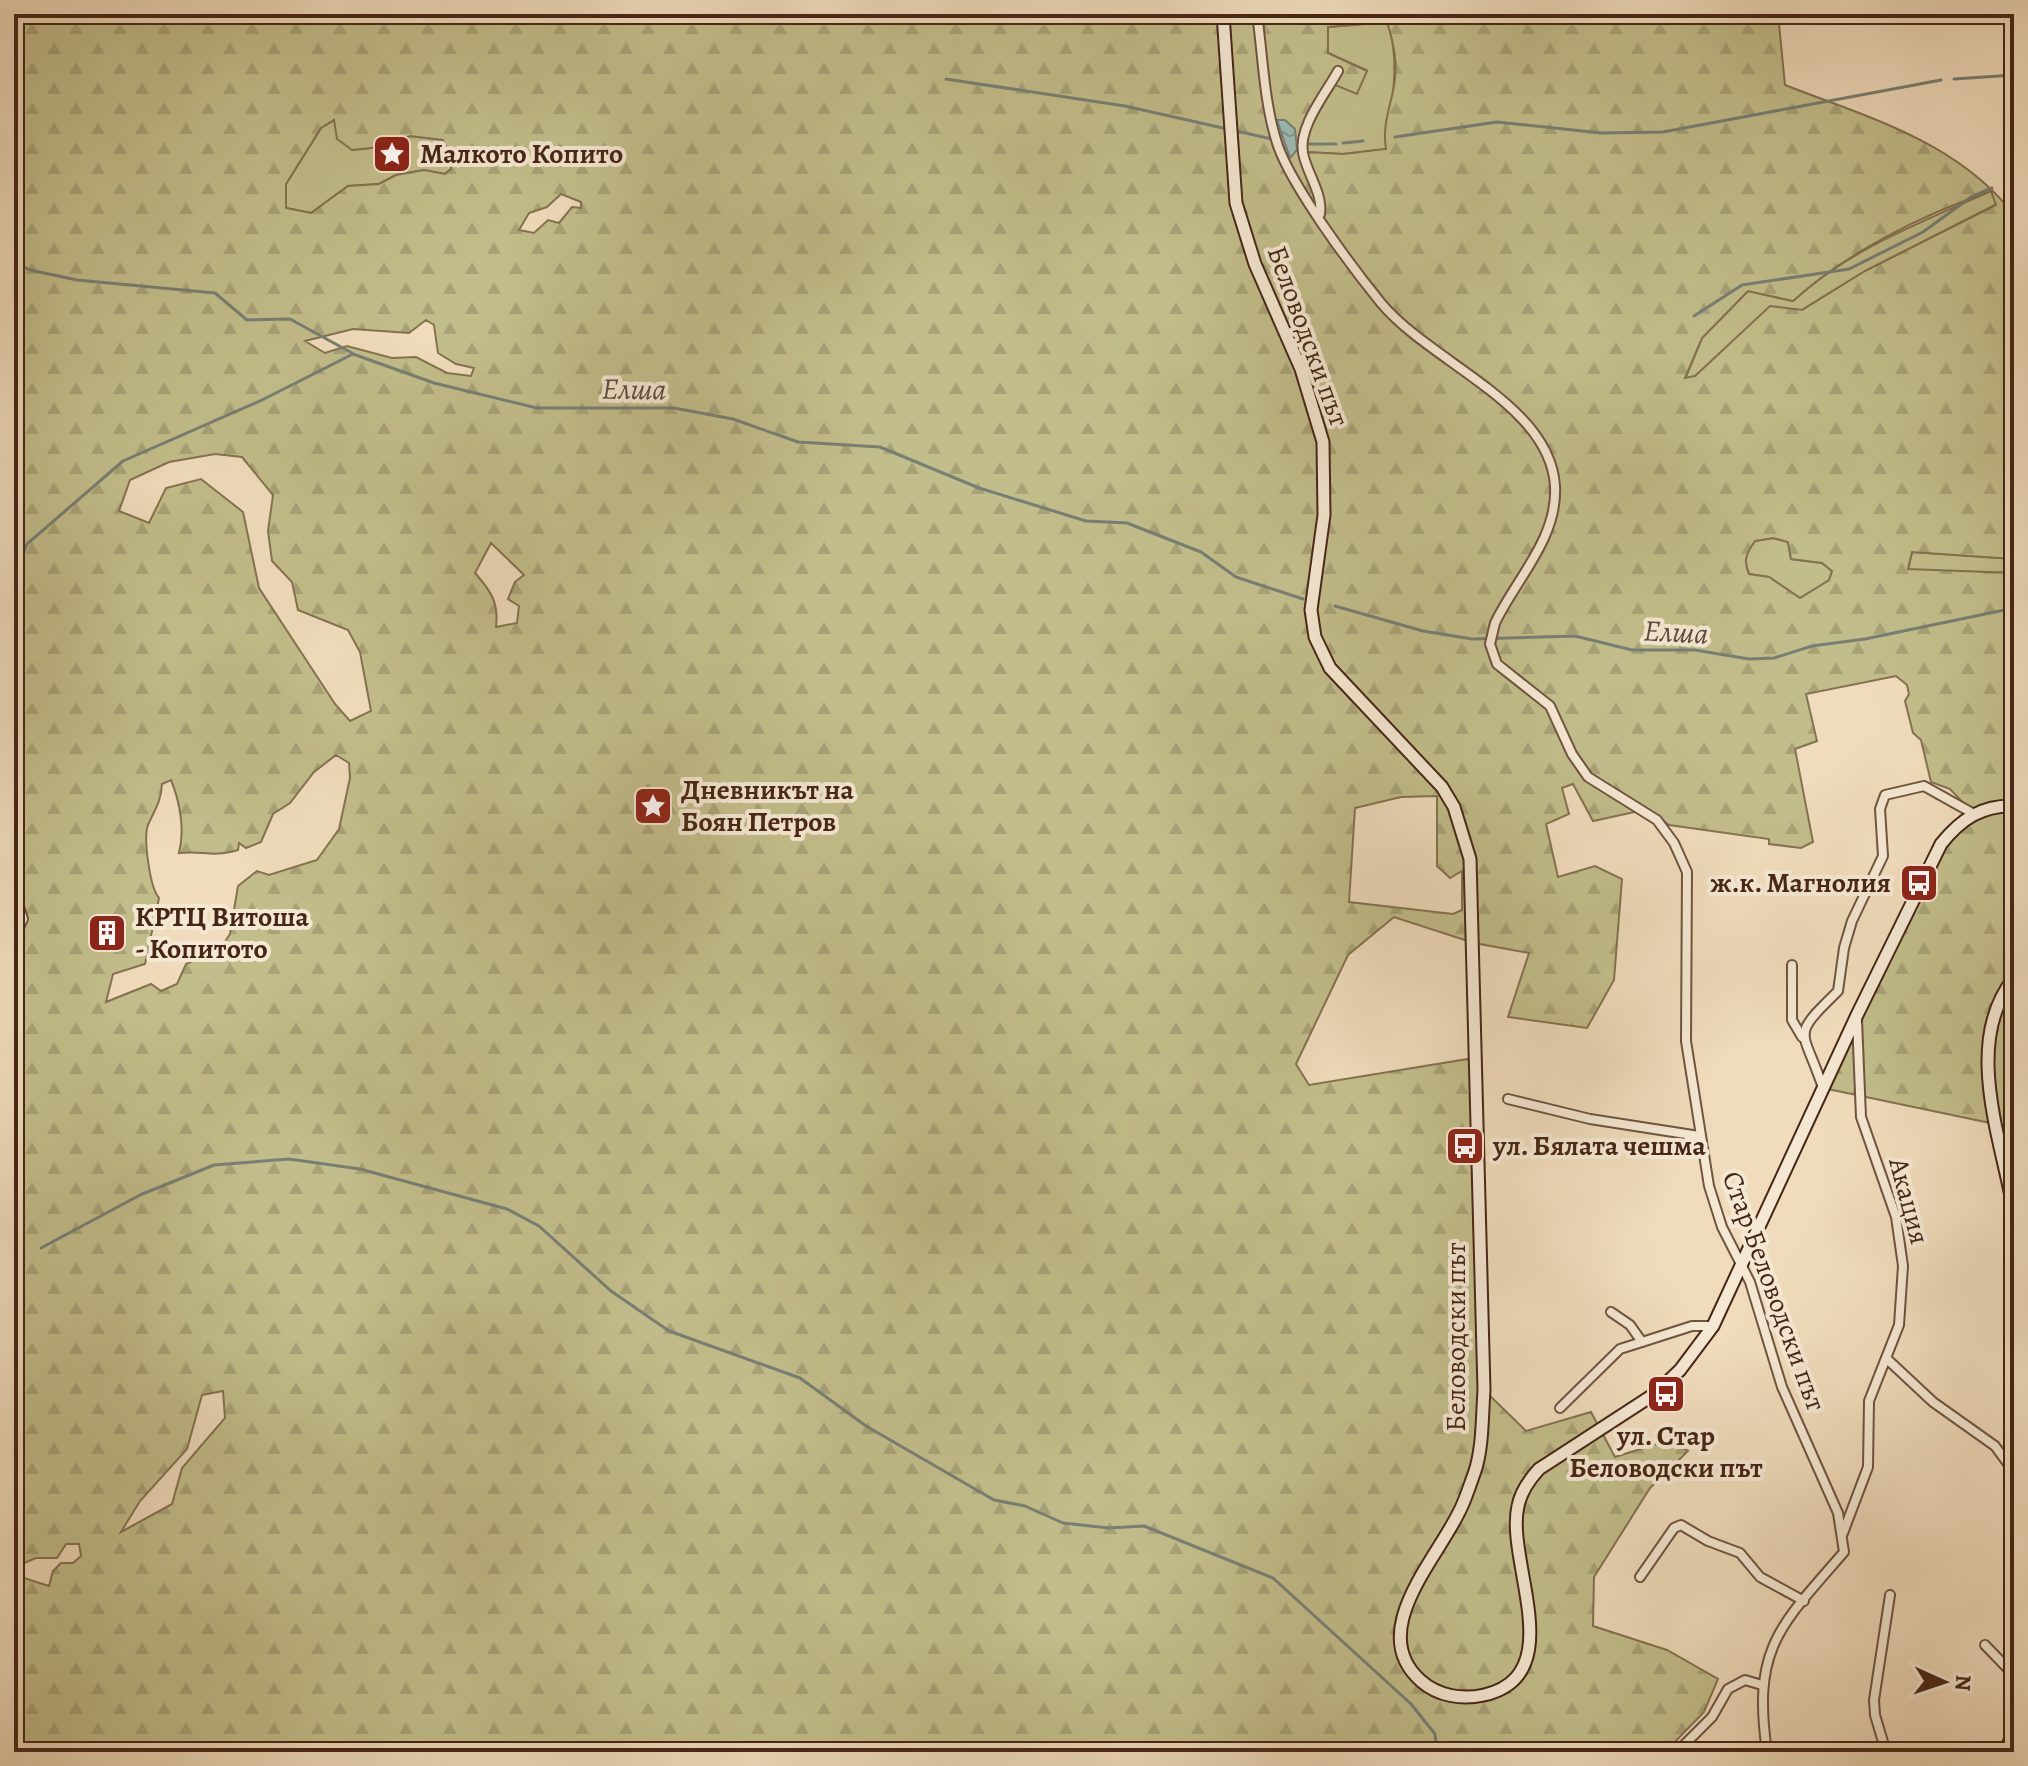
<svg xmlns="http://www.w3.org/2000/svg" width="2028" height="1766" viewBox="0 0 2028 1766" font-family="Alegreya,serif">
<style>
.green{fill:#c2be8b;stroke:#847250;stroke-width:2}
.forest{fill:url(#forest-firs);stroke:#847250;stroke-width:2;fill-rule:evenodd}
.water{fill:url(#water-ripples);stroke:#787f75;stroke-width:2}
.lines{fill:none;stroke-linecap:round;stroke-linejoin:round}
.stream{stroke:#787f75;stroke-width:3}
.street-casing{stroke:#705440;stroke-width:12}
.secondary-casing{stroke:#462616;stroke-width:15}
.street{stroke:#f5e8d3;stroke-width:8}
.secondary{stroke:#f5e8d3;stroke-width:11}
.labels{text-anchor:middle;dominant-baseline:central;stroke-width:8;stroke-linejoin:round;paint-order:stroke}
.poi-label{font-size:28px;font-weight:bold;fill:#462616;stroke:#f5e8d3;text-anchor:start}
.street-label{font-size:28px;fill:#462616;stroke:#f5e8d3}
.water-label{font-size:30px;font-style:italic;fill:#5b4b3e;stroke:#f5e8d3}
</style>
<defs>
<pattern id="forest-firs" width="22" height="20" patternUnits="userSpaceOnUse" patternTransform="scale(2)"><rect width="22" height="20" fill="#c2be8b"/><path d="M5 1l3.5 6h-7zM16 11l3.5 6h-7z" fill="#a8a377"/></pattern>
<pattern id="water-ripples" width="26" height="14" patternUnits="userSpaceOnUse" patternTransform="scale(2)"><rect width="26" height="14" fill="#9abbb4"/><path d="M2 4q2-2 4 0t4 0M15 11q2-2 4 0t4 0" fill="none" stroke="#7f9891"/></pattern>
</defs>
<rect width="100%" height="100%" fill="#f0dcbc"/>
<filter id="stains"><feTurbulence type="fractalNoise" baseFrequency=".0025" numOctaves="4"/><feColorMatrix values="0 0 0 0 .2 0 0 0 0 .09 0 0 0 0 .02 0 0 0 .5 -.17"/></filter>
<radialGradient id="worn" r=".72"><stop offset=".6" stop-color="#630" stop-opacity="0"/><stop offset="1" stop-color="#630" stop-opacity=".3"/></radialGradient>
<g class="green">
<path d="M1388 22C1401 65 1391 106 1386 149L1343 154 1306 152V135L1333 83 1366 70 1328 53V27Z"/>
<path d="M334 120 352 150 389 146 410 136 444 140 452 160 451 169 445 174 424 170 396 175 379 184 348 186 311 213 286 208V184L321 128Z"/>
<path d="M1991 191 1997 204 1865 271 1695 376 1685 379 1702 338 1748 291 1793 301C1849 249 1922 222 1991 191Z"/>
<path d="M1773 538 1788 542 1791 559 1822 563 1832 571 1830 580 1800 598 1769 577 1749 574C1743 561 1746 553 1755 541Z"/>
<path d="M1912 552 2014 559V573L1908 570Z"/>
</g>
<path class="forest" d="M14 14H1778L1785 85C1864 116 1949 139 2006 205L2014 203V559L1912 552 1908 569 2014 573V1128L1823 1088 1941 844 1974 814 1950 789 1931 782 1921 740 1913 733 1905 701 1909 694 1907 685 1896 676 1806 694 1817 741 1795 749 1813 842 1801 848 1769 844V839L1669 825 1648 809 1593 821 1573 784 1562 788 1569 814 1546 824 1558 877 1595 866 1622 879 1614 980 1587 1028 1508 1017 1529 953 1474 943 1394 917 1348 955 1296 1064 1309 1085 1468 1059 1479 1093 1484 1390 1526 1431 1591 1412 1615 1457 1669 1440 1688 1451 1650 1488 1594 1577 1593 1626 1667 1650 1718 1679 1704 1712 1665 1752H14ZM1387 22C1394 44 1398 63 1394 86 1390 108 1382 126 1386 149L1343 154 1306 152V135L1333 84 1357 94 1367 71 1328 53V27ZM334 120 337 139 352 150 389 146 410 136 443 140 452 159 451 169 445 174 424 170 396 175 379 184 348 186 311 213 286 208V184L321 128ZM1991 191 1996 205 1865 271 1802 310 1770 306 1695 376 1685 378 1702 338 1748 291 1793 301C1847 252 1922 215 1991 191ZM561 194 581 202V208L572 207 559 223 548 220 534 233 519 230 529 213 547 207ZM426 320 434 325 438 353 456 364 474 368 471 376 447 373 416 357 392 358 347 346 325 353 305 341 353 329 409 333ZM215 454 242 457 273 495 268 531 272 561 292 582 298 610 348 630 360 652 371 711 350 721 335 704 259 588 243 512 201 479 166 488 149 523 119 511 130 480 169 462ZM1773 538 1788 542 1791 559 1822 563 1832 571 1829 580 1800 598 1769 577 1749 574C1743 561 1746 553 1755 541ZM491 543 524 575 515 582 508 599 519 606 517 623 496 627C499 603 491 591 475 573ZM336 755 349 763 350 778 339 829 317 860 269 875 257 871 238 886 230 934 221 948 186 964 177 984 161 991 151 984 106 1002 113 974 145 964 159 898C150 888 143 838 148 825 155 809 161 802 162 784L171 780C180 802 185 830 179 853 205 850 209 858 238 850L239 843 246 848 261 842 273 814 290 803 314 772ZM1437 796V866L1450 878 1462 871V910L1453 914 1349 902 1355 808 1401 797ZM223 1391 225 1418 182 1468 172 1504 121 1532 140 1501 187 1449 202 1395ZM66 1544H79L81 1556 73 1563H61L53 1571 49 1586 24 1578V1563L36 1558H57Z"/>
<path class="water" d="M1277 120H1285L1295 129 1297 150 1290 158Z"/>
<g class="lines">
<g class="stream">
<path d="M946 79 1125 106 1272 139"/>
<path d="M1954 79 2014 75"/>
<path d="M1395 137 1497 122 1601 133 1663 132 1941 80"/>
<path d="M1343 143 1363 141"/>
<path d="M1303 144H1336"/>
<path d="M2005 182 2014 180"/>
<path d="M14 262 30 270 77 280 215 293 247 320 290 319 352 353"/>
<path d="M1694 316 1742 285 1849 269 1923 232 1971 197 1992 188"/>
<path d="M14 575 27 544 123 461 262 400 353 354 434 383 537 408H674L733 419 798 442 880 447 979 488 1086 521 1127 523 1201 552 1236 577 1303 599"/>
<path d="M1335 606 1423 631 1472 639 1575 636 1632 650H1695L1749 659 1774 658 1812 646 1865 639 2014 608"/>
<path d="M41 1248 140 1195 214 1165 289 1159 360 1169 507 1209 539 1226 611 1291 669 1331 800 1378 866 1426 994 1500 1025 1506 1063 1523 1109 1528 1144 1526 1273 1578 1411 1704 1435 1734 1437 1752"/>
</g>
<g class="street-casing">
<g id="street">
<path d="M1257 14C1263 56 1264 105 1278 146 1293 188 1351 266 1381 303 1431 363 1550 404 1555 486 1558 538 1516 579 1495 623L1490 644 1497 664 1550 706 1572 754 1588 777 1657 820 1674 843 1687 872 1686 1041 1709 1186 1722 1227 1750 1282 1782 1387 1838 1513 1844 1552C1779 1627 1752 1648 1767 1752"/>
<path d="M1320 214C1323 193 1307 174 1303 153 1298 127 1326 93 1338 71"/>
<path d="M14 892 23 919 14 938"/>
<path d="M1792 965V1020L1802 1037"/>
<path d="M1823 1088C1803 1027 1789 1039 1838 991L1844 948 1852 921 1883 856 1880 809 1885 795 1924 786 1974 814"/>
<path d="M1508 1099 1590 1119 1699 1136"/>
<path d="M1611 1312 1630 1325 1642 1342 1692 1326H1713"/>
<path d="M1887 1359 1933 1402 1995 1446 2014 1472"/>
<path d="M1560 1408 1620 1349 1642 1342"/>
<path d="M1843 1533 1868 1467 1869 1401 1899 1325 1903 1266 1896 1217 1861 1117 1857 1020"/>
<path d="M1640 1577 1674 1528 1681 1525 1708 1541 1740 1553 1760 1577 1804 1601"/>
<path d="M1985 1645 2014 1675"/>
<path d="M1677 1752 1712 1717 1728 1689 1745 1680 1762 1685"/>
<path d="M1886 1752 1875 1715 1874 1700 1890 1595"/>
</g>
</g>
<g class="secondary-casing">
<g id="secondary">
<path d="M1223 14 1236 203 1255 264 1301 369 1323 442 1324 515 1311 610 1315 637 1330 668 1442 787 1454 807 1470 859 1484 1390C1482 1417 1483 1449 1474 1474 1469 1487 1465 1502 1458 1514 1435 1561 1366 1633 1421 1681 1438 1696 1462 1700 1484 1695 1571 1675 1505 1561 1518 1506 1521 1491 1529 1480 1539 1469L1656 1393 1680 1370 1713 1326 1857 1015 1941 844C1961 819 1982 805 2014 806"/>
<path d="M2014 978C1962 1043 2002 1140 2014 1212"/>
<path d="M2004 1752 2014 1734"/>
</g>
</g>
<use href="#street" class="street"/>
<use href="#secondary" class="secondary"/>
</g>
<defs>
<g id="sight-square" transform="scale(2)"><rect x="-9" y="-9" width="18" height="18" rx="4" fill="#8f2418" stroke="#f5e8d3"/><path d="M0-6L1.8-2.2L6-1.7L2.9 1.2L3.7 5.4L0 3.3L-3.7 5.4L-2.9 1.2L-6-1.7L-1.8-2.2Z" fill="#fff"/></g>
<g id="bus-square" transform="scale(2)"><rect x="-9" y="-9" width="18" height="18" rx="4" fill="#8f2418" stroke="#f5e8d3"/><path d="M-5-6H5V4H4V6H2V4H-2V6H-4V4H-5ZM-3.5-4V0h7V-4ZM-3.5 1.2v1.5H-2V1.2ZM2 1.2v1.5H3.5V1.2Z" fill="#fff"/></g>
<g id="building-square" transform="scale(2)"><rect x="-9" y="-9" width="18" height="18" rx="4" fill="#8f2418" stroke="#f5e8d3"/><path d="M-4-6H4V6H1V3H-1V6H-4ZM-2.5-4.3h1.7v1.8h-1.7ZM.8-4.3h1.7v1.8H.8ZM-2.5-1h1.7V.8h-1.7ZM.8-1h1.7V.8H.8Z" fill="#fff"/></g>
</defs>
<g fill-rule="evenodd">
<use href="#sight-square" x="392" y="154"/>
<use href="#sight-square" x="653" y="806"/>
<use href="#bus-square" x="1919" y="883"/>
<use href="#building-square" x="107" y="933"/>
<use href="#bus-square" x="1465" y="1146"/>
<use href="#bus-square" x="1666" y="1394"/>
</g>
<g class="labels">
<g class="poi-label">
<text x="420" y="154">Малкото Копито</text>
<text x="681" y="790">Дневникът на<tspan x="681" dy="32">Боян Петров</tspan></text>
<text x="1891" y="883" text-anchor="end">ж.к. Магнолия</text>
<text x="135" y="917">КРТЦ Витоша<tspan x="135" dy="32">- Копитото</tspan></text>
<text x="1493" y="1146">ул. Бялата чешма</text>
<text x="1666" y="1436" text-anchor="middle">ул. Стар<tspan x="1666" dy="32">Беловодски път</tspan></text>
</g>
<g class="street-label">
<text transform="translate(1308 336) rotate(70)">Беловодски път</text>
<text transform="translate(1909 1201) rotate(75)">Акация</text>
<text transform="translate(1774 1291) rotate(70)">Стар Беловодски път</text>
<text transform="translate(1456 1337) rotate(-90)">Беловодски път</text>
</g>
<g class="water-label">
<text transform="translate(634 389) rotate(1)">Елша</text>
<text transform="translate(1676 632) rotate(3)">Елша</text>
</g>
</g>
<rect width="2028" height="1766" fill="none" stroke="#f0dcbc" stroke-width="48"/>
<rect x="16" y="16" width="1996" height="1734" fill="none" stroke="#462616" stroke-width="4"/>
<rect x="24" y="24" width="1980" height="1718" fill="none" stroke="#462616" stroke-width="2"/>
<g transform="translate(1944 1682) rotate(93)" stroke="#f5e8d3" stroke-width="6" paint-order="stroke">
<path d="M0-6L14 30L0 20L-14 30Z" fill="#462616"/>
<text y="-12" font-size="22" font-weight="bold" text-anchor="middle" fill="#462616">N</text>
</g>
<rect width="100%" height="100%" filter="url(#stains)"/>
<rect width="100%" height="100%" fill="url(#worn)"/>
</svg>
